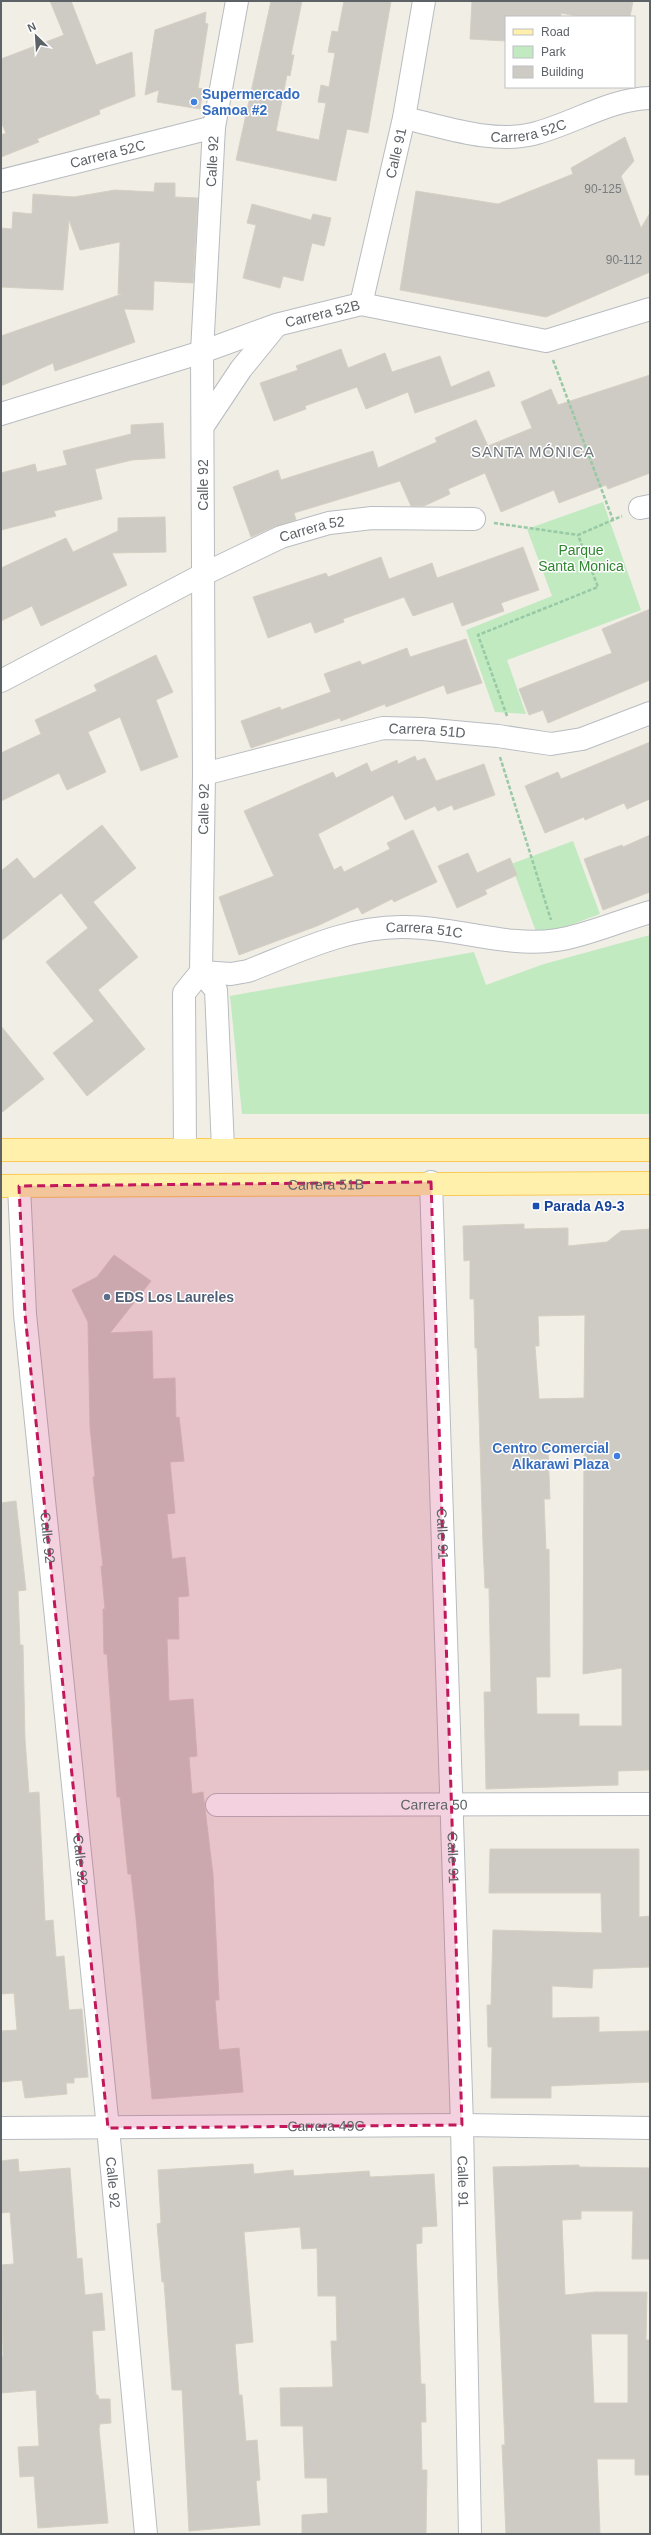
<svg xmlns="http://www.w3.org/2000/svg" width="651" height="2535" viewBox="0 0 651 2535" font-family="Arial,sans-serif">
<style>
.green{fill:#c1eac1}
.building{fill:#cecbc4;stroke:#d6d0c3;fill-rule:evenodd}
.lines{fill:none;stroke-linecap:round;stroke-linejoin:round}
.minor-casing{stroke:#b8bcc0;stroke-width:24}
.major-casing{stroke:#fbca54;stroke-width:24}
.path{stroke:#98c9a5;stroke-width:2.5;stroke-dasharray:4 2;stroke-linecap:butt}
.minor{stroke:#fff;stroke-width:22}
.major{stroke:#fff0ac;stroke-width:22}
.marked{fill:#c2185b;fill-opacity:0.2;stroke:#c2185b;stroke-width:3;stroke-dasharray:8 5;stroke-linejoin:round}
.shop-dot{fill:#3f7fe0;stroke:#fff;stroke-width:1.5}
.transit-dot{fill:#1a4fb4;stroke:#fff;stroke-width:1.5}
.service-dot{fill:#5c6f8a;stroke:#fff;stroke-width:1.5}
.labels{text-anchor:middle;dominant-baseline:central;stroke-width:3;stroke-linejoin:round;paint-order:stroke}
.number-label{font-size:12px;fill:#797c7e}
.shop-label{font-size:14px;font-weight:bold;fill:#366cbe;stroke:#fff;text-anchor:start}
.street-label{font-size:14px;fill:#5d6267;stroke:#fff}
.park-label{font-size:14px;fill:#2f8531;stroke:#fff}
.transit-label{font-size:14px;font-weight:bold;fill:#164399;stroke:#fff;text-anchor:start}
.service-label{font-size:14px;font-weight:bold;fill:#4e5e75;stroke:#fff;text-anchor:start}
.neighbourhood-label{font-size:15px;letter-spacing:1px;fill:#6e7479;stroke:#fff}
</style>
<rect width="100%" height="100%" fill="#f1eee6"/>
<g class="green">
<path d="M603 502 641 610 507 660 526 714 495 712 466 630 552 596 527 529Z"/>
<path d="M573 841 600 914 538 937 511 864Z"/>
<path d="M650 935V1114H242L230 996 474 952 486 985 544 964Z"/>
</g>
<g class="building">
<path d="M50 1H71L96 65 132 52 135 96 99 110 100 114 37 139 39 142 1 157V135L6 133 1 122V59L64 35Z"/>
<path d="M271 1H302L291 55H294L290 76 287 75 276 131 319 140 326 103 318 102 321 85 329 87 335 53 328 52 332 31 338 32 344 1H391L368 133 347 129 336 181 236 160Z"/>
<path d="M472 1H633L630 17H581L561 13V17H506V41L470 39Z"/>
<path d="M206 12 205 23 208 24 198 88 203 89 200 109 157 102 159 90 145 95 155 30Z"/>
<path d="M625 137 634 161 621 176 641 228 650 213V272L546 317 400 290 416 191 498 204 573 174 571 168Z"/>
<path d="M155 183H175V197L198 198 193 283 154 281 153 310 124 309 135 342 55 371 53 363 1 386V336L122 294H118L120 242 80 250 69 220 63 290 1 287V228L12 229 13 212 32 214 33 194 74 197 115 190 154 192Z"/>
<path d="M252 204 311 220 313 214 331 218 324 246 312 243 303 281 283 276 280 288 243 278 256 225 247 223Z"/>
<path d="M341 349 348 368 385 353 392 372 440 356 451 387 489 371 495 386 415 413 408 392 366 409 357 387 305 406 306 409 274 421 260 383 298 370 296 366Z"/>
<path d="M650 375V473L608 489 606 485 559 503 554 490 501 512 485 473 448 489 450 494 424 506H411L400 481 294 513 296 520 276 526 251 537 233 487 278 470 281 480 373 451 378 468 437 442 435 438 476 420 488 446 532 428 521 402 551 389 558 405Z"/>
<path d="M163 423 165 458 132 460 95 469 102 499 54 511 56 516 1 530V473L35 464 37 472 67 465 63 451 131 434V425Z"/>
<path d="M165 517 166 552 112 553 127 585 41 626 32 606 1 621V568L66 538 73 552 118 531V518Z"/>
<path d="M523 547 539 590 501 603 504 611 462 626 453 602 413 616 404 597 343 619 344 622 315 633 311 622 268 638 253 597 326 573 328 577 381 557 389 579 432 563 437 578Z"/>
<path d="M650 609V680L548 723 543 710 529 715 519 689 612 653 602 629Z"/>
<path d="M466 639 482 683 447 694 444 685 386 707 385 704 341 721 340 718 251 748 241 721 280 707 281 710 331 692 324 674 360 661 362 665 407 648 410 657Z"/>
<path d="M156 655 173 692 156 700 178 757 141 771 120 717 88 732 106 772 67 790 59 773 1 801V753L41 734 35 720 97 691 94 685Z"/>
<path d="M650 742V799L627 809 624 803 585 820 584 817 545 833 525 786 558 772 561 779Z"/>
<path d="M415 756 417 761 425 758 436 781 484 764 495 795 454 810 452 805 438 811 435 806 405 820 393 795 318 834 334 870 341 866 344 872 390 849 387 843 413 830 437 882 394 902 392 899 362 914 358 907 317 926 239 955 219 897 274 876 244 811 333 772 336 778 367 763 371 772 397 760 398 764Z"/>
<path d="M102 825 136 868 93 902 138 957 98 990 145 1049 87 1096 53 1053 94 1021 46 962 88 928 61 893 1 941V871L17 858 34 879Z"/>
<path d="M650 835V892L603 910 584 859 622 845 623 847Z"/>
<path d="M468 853 477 873 510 858 517 875 485 890 487 894 457 908 438 866Z"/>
<path d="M1 1026 44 1079 1 1113Z"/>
<path d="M524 1224V1229L568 1228V1246L607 1242 621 1231 650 1229V1770L618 1771V1785L486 1789 484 1692H491L489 1588H485L483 1544 477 1348H475L474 1299H470V1260L464 1261 463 1226ZM585 1315 584 1398 539 1399 535 1346H539L538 1316ZM584 1449 583 1674 622 1668V1726H579V1714H537L536 1677H550L549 1549 546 1550 544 1499H550L548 1450Z"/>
<path d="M114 1255 151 1281 110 1333 152 1331 153 1379 175 1378 176 1418 179 1417 184 1461 170 1462 175 1513 167 1514 172 1559 185 1557 189 1596 178 1597 179 1639H167L169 1701 193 1699 197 1756 189 1757 192 1794 203 1792 213 1875 219 2000H215L219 2050 239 2048 243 2092 152 2099 136 1918 131 1874H128L120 1797H117L107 1654H104L103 1609H105L101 1566H103L93 1477H95L90 1427 88 1322 72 1290 97 1277Z"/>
<path d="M16 1501 26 1590 18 1591 20 1645H23L25 1739 29 1793 39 1792 45 1921 53 1920 56 1957 64 1956 69 2010 82 2009 88 2077 74 2078V2083H66L67 2094 25 2098 22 2080 1 2082V2031L17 2030 14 1993 1 1994V1503Z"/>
<path d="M490 1849H639V1917L650 1916V1967L593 1969 592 1988 552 1986V2018L599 2017V2032L650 2031V2082L551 2086V2098H491L492 2047H488L487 2005H491L493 1930 602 1933 601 1893H489Z"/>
<path d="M18 2159 19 2172 70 2168 77 2259 82 2258 85 2295 102 2293 105 2330 92 2331 96 2395H98L99 2399H110L111 2423 100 2424 99 2429 108 2523 38 2528 34 2476 20 2477 18 2447 39 2446 36 2390 1 2393V2356H3L1 2265 14 2264 10 2212 1 2213V2161Z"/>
<path d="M253 2164 254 2174 293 2170 294 2176 369 2171 370 2177 434 2174 437 2226 422 2227V2243L416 2244 421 2384H425L426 2422H421L422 2470H427L426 2534H302V2515L328 2513 327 2478H305L303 2426H281L280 2388 333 2387 331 2341H337L336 2296H318L317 2248 302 2249 300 2227 244 2232 253 2342 235 2344 239 2395H242L246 2441 257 2440 260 2480 256 2481 260 2525 189 2531 182 2390H172L164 2282H162L157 2224 161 2223 158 2170Z"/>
<path d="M579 2165V2167L650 2168V2259H632L633 2211H581V2219L562 2220 565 2295 595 2292H647L646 2340H650V2475H635V2459H597L600 2534H506L502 2445H505L493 2167ZM591 2334H628V2403H594Z"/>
</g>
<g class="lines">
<g class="minor-casing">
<g id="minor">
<path id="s1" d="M404 118C446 127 491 144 533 134 573 124 609 99 650 98"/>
<path id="s2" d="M1 181 214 127"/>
<path id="s3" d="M361 304 404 118 424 1"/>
<path id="s4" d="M1 414 202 352 276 325 361 304 546 341 650 309"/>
<path d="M203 426 241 369 276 326"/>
<path d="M640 508 650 506"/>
<path id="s5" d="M1 681 204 574 281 537 329 523 372 518 474 519"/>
<path id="s6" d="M204 774 383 728 422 729 498 736 551 744 582 739 650 713"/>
<path id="s7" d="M201 972 231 974 248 971C297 952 347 927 401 927 453 926 506 948 557 940 585 936 622 920 650 912"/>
<path d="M201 972 216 990 223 1148"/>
<path id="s8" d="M185 1148 184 993 201 972 204 774 202 352 214 127 237 1"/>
<path id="s9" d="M431 1182 462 2125 470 2534"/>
<path id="s10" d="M19 1186 25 1314 108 2128 146 2534"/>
<path id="s11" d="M217 1805 650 1804"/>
<path id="s12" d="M1 2128 462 2125 650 2128"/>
</g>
</g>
<g class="major-casing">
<g id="major">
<path d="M1 1150H650"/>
<path id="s13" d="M1 1186 650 1183"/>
</g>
</g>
<g class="path">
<path d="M553 360 613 520"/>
<path d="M494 523 578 535 622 516"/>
<path d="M507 716 478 635 598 587 578 535"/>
<path d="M500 757 551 920"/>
</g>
<use href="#minor" class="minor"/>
<use href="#major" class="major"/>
</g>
<path class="marked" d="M431 1182 462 2125 108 2128 25 1314 19 1186Z"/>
<g class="shop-dot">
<circle cx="194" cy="102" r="4"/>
<circle cx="617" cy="1456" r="4"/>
</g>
<rect class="transit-dot" x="532" y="1202" width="8" height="8" rx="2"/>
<circle class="service-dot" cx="107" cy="1297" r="4"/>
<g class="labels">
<g class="number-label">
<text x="603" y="189">90-125</text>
<text x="624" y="260">90-112</text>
</g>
<g class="shop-label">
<text x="202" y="94">Supermercado<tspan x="202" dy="16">Samoa #2</tspan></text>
<text x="609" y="1448" text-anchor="end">Centro Comercial<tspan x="609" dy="16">Alkarawi Plaza</tspan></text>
</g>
<g class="street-label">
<text stroke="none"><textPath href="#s1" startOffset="127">Carrera 52C</textPath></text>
<text stroke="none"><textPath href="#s3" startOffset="155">Calle 91</textPath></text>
<text stroke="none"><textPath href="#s2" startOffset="110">Carrera 52C</textPath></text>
<text stroke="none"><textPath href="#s8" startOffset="993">Calle 92</textPath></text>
<text stroke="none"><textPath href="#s4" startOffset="337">Carrera 52B</textPath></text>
<text transform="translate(203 485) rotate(-90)">Calle 92</text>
<text stroke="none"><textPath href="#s5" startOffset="347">Carrera 52</textPath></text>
<text stroke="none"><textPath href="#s6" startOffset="229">Carrera 51D</textPath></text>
<text stroke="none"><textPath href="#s8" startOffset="345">Calle 92</textPath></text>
<text stroke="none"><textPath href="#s7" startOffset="231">Carrera 51C</textPath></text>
<text stroke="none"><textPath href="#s13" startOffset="325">Carrera 51B</textPath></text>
<text stroke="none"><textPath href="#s9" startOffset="352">Calle 91</textPath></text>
<text stroke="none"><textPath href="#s10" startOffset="353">Calle 92</textPath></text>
<text stroke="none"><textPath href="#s11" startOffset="217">Carrera 50</textPath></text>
<text stroke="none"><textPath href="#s9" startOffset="676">Calle 91</textPath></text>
<text stroke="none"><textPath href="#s10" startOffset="677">Calle 92</textPath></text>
<text stroke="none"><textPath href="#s12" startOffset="325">Carrera 49C</textPath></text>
<text stroke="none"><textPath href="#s9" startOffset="1000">Calle 91</textPath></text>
<text stroke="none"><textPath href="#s10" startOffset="1001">Calle 92</textPath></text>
</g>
<g class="park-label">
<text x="581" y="550">Parque<tspan x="581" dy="16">Santa Monica</tspan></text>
</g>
<g class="transit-label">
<text x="544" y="1206">Parada A9-3</text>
</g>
<g class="service-label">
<text x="115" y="1297">EDS Los Laureles</text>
</g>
<g class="neighbourhood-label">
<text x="533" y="451">SANTA MÓNICA</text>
</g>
</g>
<rect width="651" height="2535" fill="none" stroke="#5d6267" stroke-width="4"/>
<rect x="505" y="16" width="130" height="72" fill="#ffffff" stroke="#bec0c2"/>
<rect x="513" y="29" width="20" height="6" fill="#fff0ac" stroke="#bec0c2"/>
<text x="541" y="36" font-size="12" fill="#5d6267">Road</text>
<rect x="513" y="46" width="20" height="12" fill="#c1eac1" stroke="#bec0c2"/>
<text x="541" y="56" font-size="12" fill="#5d6267">Park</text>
<rect x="513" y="66" width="20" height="12" fill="#cecbc4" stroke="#bec0c2"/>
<text x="541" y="76" font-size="12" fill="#5d6267">Building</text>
<g transform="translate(36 36) rotate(335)" stroke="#ffffff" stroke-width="3" paint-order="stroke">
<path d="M0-3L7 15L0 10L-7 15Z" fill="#5d6267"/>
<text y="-6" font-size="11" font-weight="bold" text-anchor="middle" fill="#5d6267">N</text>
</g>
</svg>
